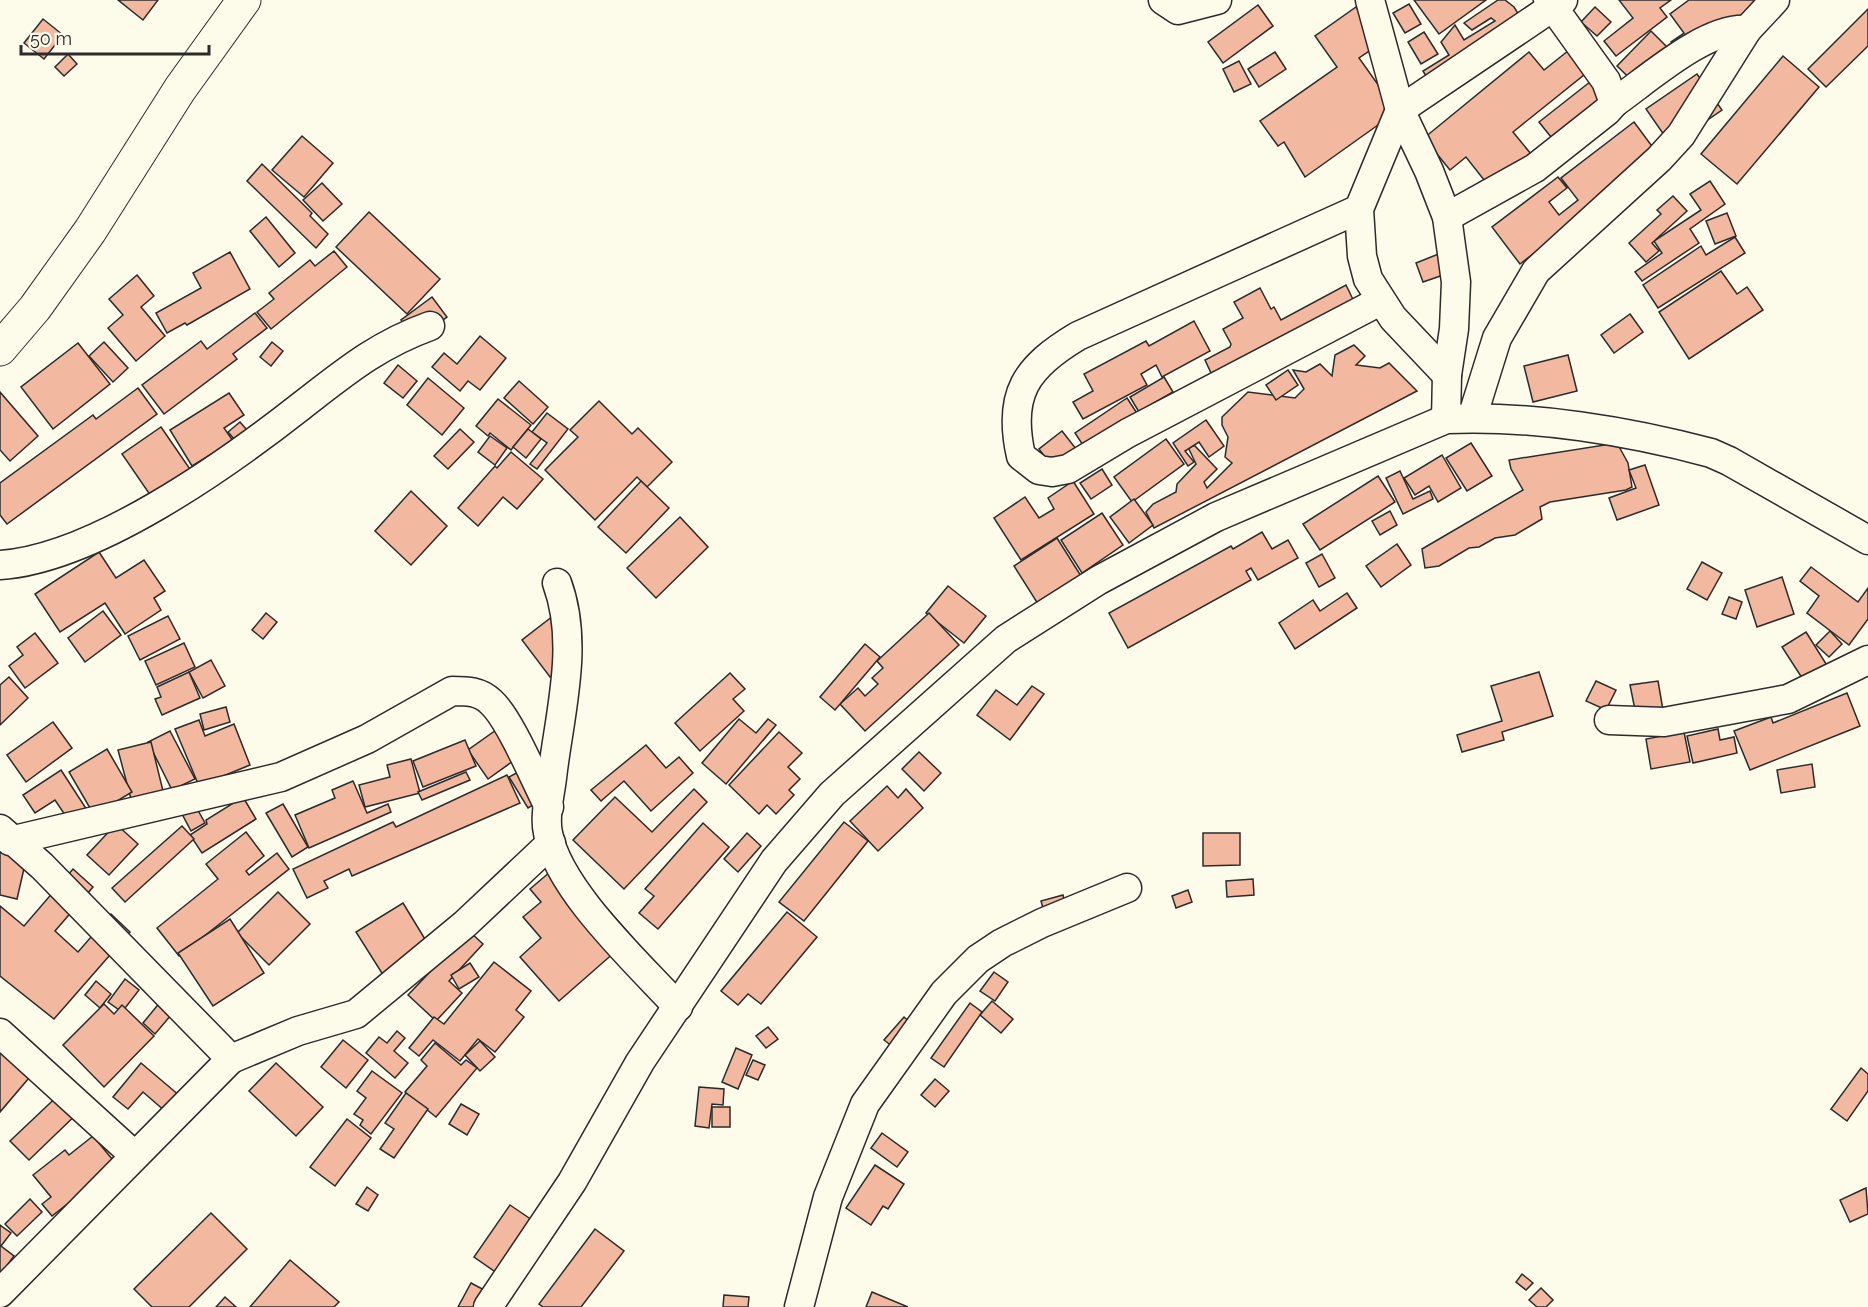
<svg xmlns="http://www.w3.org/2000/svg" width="1868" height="1307" viewBox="0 0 1868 1307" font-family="Raleway,sans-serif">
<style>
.building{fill:#f2b8a0;stroke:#2b2b2b;stroke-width:1.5}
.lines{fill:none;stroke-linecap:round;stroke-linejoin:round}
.minor-casing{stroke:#2b2b2b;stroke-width:31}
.major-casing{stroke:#2b2b2b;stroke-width:35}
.minor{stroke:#fdfbea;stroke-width:28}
.major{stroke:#fdfbea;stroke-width:33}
</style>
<rect width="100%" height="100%" fill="#fdfbea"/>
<g class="building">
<path d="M118 0H158L143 20Z"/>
<path d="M1414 0H1486L1439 34Z"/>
<path d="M1505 0 1514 7 1527 28 1433 88 1423 71 1449 55 1441 42 1455 25 1464 40 1495 21 1491 18 1472 30 1464 23 1498 0Z"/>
<path d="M1619 0H1671L1660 8 1667 17 1616 56 1604 41 1633 18Z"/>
<path d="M1689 0H1770L1687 63 1671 42 1684 33 1670 14Z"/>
<path d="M1409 4 1421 24 1405 33 1393 13Z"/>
<path d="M1258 5 1273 26 1223 63 1208 42Z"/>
<path d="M1356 7 1381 43 1359 58 1389 100 1392 115 1305 177 1284 142 1278 146 1260 121 1337 67 1315 36Z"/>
<path d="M1595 7 1611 22 1597 36 1581 22Z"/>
<path d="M1868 9V46L1826 87 1808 69Z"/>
<path d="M43 19 63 35 44 59 24 43Z"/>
<path d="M1651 31 1682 62 1648 96 1617 66Z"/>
<path d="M1424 32 1438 54 1421 64 1408 42Z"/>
<path d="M1588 35 1605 58 1513 132 1540 165 1499 199 1466 157 1450 170 1424 138 1529 52 1544 70Z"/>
<path d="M1275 52 1286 69 1259 87 1248 69Z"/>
<path d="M68 54 77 64 64 76 55 67Z"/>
<path d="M1783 56 1819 87 1737 184 1701 154Z"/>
<path d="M1239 61 1251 84 1234 92 1223 69Z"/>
<path d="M1609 67 1632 97 1563 152 1539 122Z"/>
<path d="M1697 74 1722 110 1671 145 1646 109Z"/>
<path d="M1634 122 1660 157 1520 264 1492 227 1558 177 1567 188 1549 202 1559 215 1578 200 1561 178Z"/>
<path d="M302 136 333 163 304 197 272 170Z"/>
<path d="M262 164 312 213 310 216 328 234 316 248 247 181Z"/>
<path d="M1710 181 1725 204 1690 229 1699 243 1642 281 1635 272 1662 253 1654 241 1701 210 1690 194Z"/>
<path d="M322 183 342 204 323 221 303 200Z"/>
<path d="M1673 196 1687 211 1652 243 1659 251 1646 262 1629 243 1661 214 1657 210Z"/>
<path d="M369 212 440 279 407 314 336 247Z"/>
<path d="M1727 213 1736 236 1715 244 1706 221Z"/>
<path d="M266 217 295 253 279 267 250 231Z"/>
<path d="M1735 237 1745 253 1658 308 1643 285 1701 246 1706 255Z"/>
<path d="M334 251 347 267 271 329 257 312 274 299 269 293 310 260 315 266Z"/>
<path d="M230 252 250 289 187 325 185 323 167 333 156 313 201 288 193 273Z"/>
<path d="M1441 253 1449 273 1423 282 1416 263Z"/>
<path d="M1721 271 1737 294 1747 287 1763 310 1689 359 1659 312Z"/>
<path d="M137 275 154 296 141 307 165 336 136 361 108 328 123 315 109 299Z"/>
<path d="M1346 285 1361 316 1212 375 1205 360 1230 347 1231 344 1223 329 1243 318 1234 302 1260 288 1271 309 1274 307 1281 320Z"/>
<path d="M432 297 447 317 416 340 401 320Z"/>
<path d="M255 313 267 328 233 354 237 359 164 414 142 385 201 341 207 349Z"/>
<path d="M1630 314 1643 332 1614 353 1601 335Z"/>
<path d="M1194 321 1210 351 1162 377 1156 365 1141 374 1147 385 1083 419 1073 402 1093 391 1084 374 1146 341 1149 346Z"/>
<path d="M480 336 506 358 480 390 468 381 460 391 432 367 444 353 457 364Z"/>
<path d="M104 342 128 368 113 382 89 356Z"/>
<path d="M272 342 283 351 271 366 260 357Z"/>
<path d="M78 343 110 384 53 429 21 387Z"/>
<path d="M1354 345 1365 356 1356 365 1380 368 1389 363 1417 391 1154 528 1146 512 1153 504 1176 492 1177 484 1196 464 1187 445 1195 446 1217 469 1204 482 1207 488 1232 463 1225 457 1228 437 1222 425V417L1248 392 1295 398 1304 389 1293 370 1306 372 1320 364 1332 376 1335 355Z"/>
<path d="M1568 355 1577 391 1533 402 1524 366Z"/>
<path d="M398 365 417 381 403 398 384 383Z"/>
<path d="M1288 370 1298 385 1276 400 1266 385Z"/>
<path d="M1164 377 1173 392 1152 404 1161 419 1148 427 1130 397Z"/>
<path d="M428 378 464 408 442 435 407 405Z"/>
<path d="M519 381 548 407 533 424 504 398Z"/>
<path d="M138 388 157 414 7 524 0 515V483L93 415 96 419Z"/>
<path d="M0 392 38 436 10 461 0 450Z"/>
<path d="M229 393 244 415 224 428 233 441 192 466 170 430Z"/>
<path d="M1127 398 1144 424 1092 459 1075 433Z"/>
<path d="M498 399 531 425 511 450 490 433 488 436 476 426Z"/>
<path d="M599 401 632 434 638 428 672 462 647 487 637 477 595 520 545 470 578 437 570 430Z"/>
<path d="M547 413 568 429 537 469 530 464 547 443 532 432Z"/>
<path d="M1206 420 1224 446 1209 457 1199 442 1185 451 1194 462 1188 466 1173 443Z"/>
<path d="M240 422 253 437 241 447 228 432Z"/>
<path d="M161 427 194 475 155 502 122 454Z"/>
<path d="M460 429 474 442 448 469 434 456Z"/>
<path d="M528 429 541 439 526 458 513 447Z"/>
<path d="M1062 431 1080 454 1056 472 1039 449Z"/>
<path d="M490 436 507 448 495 465 478 452Z"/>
<path d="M1166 439 1184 464 1132 502 1114 477Z"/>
<path d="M1471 443 1492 476 1467 491 1446 458Z"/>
<path d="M1617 443 1628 463 1632 487 1626 490 1550 502 1540 507 1542 519 1515 535 1495 538 1479 547 1469 548 1439 566 1425 568 1422 549 1523 490 1511 469 1509 460Z"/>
<path d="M511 452 543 479 517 509 503 497 478 526 458 508 495 466 497 468Z"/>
<path d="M1442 455 1461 488 1438 502 1429 486 1415 495 1404 478Z"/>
<path d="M1645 465 1659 505 1617 520 1609 498 1636 488 1629 470Z"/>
<path d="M1102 469 1112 485 1091 499 1080 483Z"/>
<path d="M1400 471 1413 499 1430 491 1433 499 1403 514 1386 478Z"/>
<path d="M1378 476 1395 502 1320 550 1303 524Z"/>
<path d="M641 481 669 508 626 553 598 527Z"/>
<path d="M1073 481 1094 514 1021 560 994 518 1025 497 1039 518 1054 509 1048 498Z"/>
<path d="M411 491 447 526 411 565 375 531Z"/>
<path d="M1134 499 1153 525 1129 543 1110 517Z"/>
<path d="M1390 511 1397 525 1380 535 1372 521Z"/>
<path d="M1102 513 1123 545 1082 573 1061 540Z"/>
<path d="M680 517 708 547 656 598 627 568Z"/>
<path d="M1262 532 1272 549 1288 540 1298 558 1258 580 1251 568 1246 571 1251 580 1128 648 1109 613 1231 546 1233 549Z"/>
<path d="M1057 538 1081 576 1038 604 1014 566Z"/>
<path d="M1397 544 1411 565 1381 587 1366 566Z"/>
<path d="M99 552 116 578 144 560 165 591 154 598 161 610 125 634 105 603 60 632 35 594Z"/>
<path d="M1322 554 1335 578 1319 587 1306 563Z"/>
<path d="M1702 562 1722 573 1707 600 1687 589Z"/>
<path d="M1811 567 1858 602 1868 588V619L1849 645 1807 613 1819 596 1800 581Z"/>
<path d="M1782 577 1794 614 1757 627 1745 590Z"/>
<path d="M948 586 986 616 964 643 926 613Z"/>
<path d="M1347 593 1357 608 1295 649 1279 623 1313 600 1320 611Z"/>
<path d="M1729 597 1742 602 1736 619 1722 614Z"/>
<path d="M103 611 121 635 85 662 68 638Z"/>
<path d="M266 613 277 622 263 639 252 630Z"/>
<path d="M929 613 959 645 865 731 840 704 858 688 865 696 878 684 872 678 883 668 877 661Z"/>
<path d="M168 616 180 639 140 660 128 636Z"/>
<path d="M553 616 581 653 550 677 522 640Z"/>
<path d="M1830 631 1842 644 1829 657 1816 645Z"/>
<path d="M1806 632 1828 667 1804 681 1782 647Z"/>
<path d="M35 633 58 663 25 688 9 666 23 655 17 647Z"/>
<path d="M184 643 195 667 156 685 145 661Z"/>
<path d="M865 644 880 657 835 710 820 697Z"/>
<path d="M211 660 225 686 203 698 189 672Z"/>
<path d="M189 672 200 698 162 715 155 699 161 697 157 687Z"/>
<path d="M1539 672 1553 716 1502 732 1504 740 1462 752 1457 735 1502 721 1491 686Z"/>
<path d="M730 673 745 689 733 699 744 711 700 751 675 723Z"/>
<path d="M9 677 28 698 0 725V685Z"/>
<path d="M1596 681 1616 690 1606 710 1586 701Z"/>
<path d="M1658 681 1663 710 1636 715 1630 685Z"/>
<path d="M1032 686 1044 694 1010 740 977 715 996 690 1017 705Z"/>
<path d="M1847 693 1860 726 1750 770 1734 731 1771 717 1773 723Z"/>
<path d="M226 707 230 722 204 730 200 714Z"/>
<path d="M739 719 756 733 768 719 776 725 726 784 702 763Z"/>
<path d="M199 720 205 736 234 724 250 765 199 786 175 729Z"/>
<path d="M53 722 72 748 26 782 7 755Z"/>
<path d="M506 723 527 751 488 779 468 750Z"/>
<path d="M1718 729 1720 740 1734 737 1737 753 1693 763 1687 736Z"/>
<path d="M170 731 195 779 172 790 148 742Z"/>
<path d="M779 732 802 753 788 767 800 779 789 790 794 795 776 814 767 805 759 814 729 785Z"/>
<path d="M1684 732 1690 762 1651 769 1646 739Z"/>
<path d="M465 740 476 766 423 787 413 761Z"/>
<path d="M151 742 163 791 131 799 118 750Z"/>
<path d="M646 745 666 768 679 757 693 773 651 811 624 781 601 801 591 790Z"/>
<path d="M107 749 132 792 94 815 69 772Z"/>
<path d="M919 752 941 773 924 791 902 769Z"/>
<path d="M411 759 420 793 365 807 359 785 390 777 387 765Z"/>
<path d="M1812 764 1815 787 1781 793 1777 770Z"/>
<path d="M61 770 87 810 69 821 55 800 35 813 23 795Z"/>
<path d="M520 771 538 802 528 808 509 777Z"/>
<path d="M466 772 470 780 422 800 418 792Z"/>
<path d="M507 775 520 803 352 876 349 869 324 881 328 888 307 898 293 869 393 822 396 827Z"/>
<path d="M353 781 367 813 388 804 391 812 309 848 295 815 335 798 332 790Z"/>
<path d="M887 786 898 798 906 789 923 808 878 851 850 821Z"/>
<path d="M694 789 707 802 624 889 573 840 615 797 652 832Z"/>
<path d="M243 797 256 819 202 853 190 835 207 824 206 820Z"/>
<path d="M283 804 308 847 292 857 266 813Z"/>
<path d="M195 805 205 823 191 831 181 812Z"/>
<path d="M844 822 868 841 804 921 779 902Z"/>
<path d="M703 823 729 847 658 929 639 913 654 896 645 889Z"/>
<path d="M116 824 138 844 109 875 87 855Z"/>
<path d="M182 826 194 839 125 902 112 888Z"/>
<path d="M246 832 264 856 246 871 249 875 277 853 289 869 179 956 157 928 218 879 206 864Z"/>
<path d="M0 833 28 851 17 899 0 895Z"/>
<path d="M747 833 761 846 738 872 724 859Z"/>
<path d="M1203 833H1240V865L1203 866Z"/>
<path d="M564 860 632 937 559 1001 520 957 541 938 523 917 541 902 530 889Z"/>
<path d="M73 869 93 887 55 931 78 952 111 914 130 932 54 1019 0 976V906L24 926Z"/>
<path d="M1253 879 1254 895 1227 897 1226 881Z"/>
<path d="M1188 890 1192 902 1176 908 1172 896Z"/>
<path d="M278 892 310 924 269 965 237 933Z"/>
<path d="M1063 895 1068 918 1047 923 1041 901Z"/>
<path d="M403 903 431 949 385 978 356 932Z"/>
<path d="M787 912 817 937 761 1004 748 994 738 1005 721 991Z"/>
<path d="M230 919 264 973 213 1006 178 953Z"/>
<path d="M469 931 483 944 449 981 462 993 436 1021 408 995Z"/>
<path d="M494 962 531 991 516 1010 524 1017 495 1052 478 1039 460 1061 433 1040 419 1056 409 1048 434 1017 444 1024Z"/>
<path d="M470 963 479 977 459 989 451 975Z"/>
<path d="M994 972 1008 982 995 1001 980 991Z"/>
<path d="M125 979 139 990 122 1012 108 1002Z"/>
<path d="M96 981 111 994 100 1008 85 995Z"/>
<path d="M175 984 188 995 155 1034 143 1023Z"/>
<path d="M992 1001 1013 1019 1001 1033 980 1015Z"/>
<path d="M970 1003 982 1012 944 1067 931 1058Z"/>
<path d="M104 1004 114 1014 122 1005 154 1036 104 1087 63 1045Z"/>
<path d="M904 1017 921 1032 902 1054 884 1040Z"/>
<path d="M768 1027 778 1039 766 1048 756 1036Z"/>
<path d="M397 1031 405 1038 394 1051 408 1063 395 1078 366 1053 379 1037 387 1043Z"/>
<path d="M0 1034 46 1058 0 1112Z"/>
<path d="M343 1040 368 1060 346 1088 321 1067Z"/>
<path d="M480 1041 495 1057 480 1071 465 1055Z"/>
<path d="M435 1043 461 1065 466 1060 477 1068 436 1117 405 1092 427 1066 421 1060Z"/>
<path d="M736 1048 752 1055 738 1089 722 1082Z"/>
<path d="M753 1060 765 1065 758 1080 746 1075Z"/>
<path d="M141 1063 180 1096 166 1112 143 1092 128 1109 113 1097Z"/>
<path d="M276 1063 323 1107 296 1136 249 1091Z"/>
<path d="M1861 1068 1868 1074V1091L1847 1121 1831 1109Z"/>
<path d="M372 1071 402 1093 371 1134 360 1125 363 1120 354 1114 366 1098 357 1091Z"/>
<path d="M935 1079 949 1091 935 1107 921 1095Z"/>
<path d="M67 1087 85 1106 29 1160 10 1141Z"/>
<path d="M699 1087 724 1089 723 1105 712 1104 709 1128 695 1126Z"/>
<path d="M406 1093 428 1109 394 1158 380 1149 394 1129 385 1123Z"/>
<path d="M461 1104 479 1114 467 1135 449 1124Z"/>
<rect x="712" y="1107" width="18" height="20"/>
<path d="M347 1119 371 1138 335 1186 310 1167Z"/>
<path d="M882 1133 908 1152 897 1167 871 1148Z"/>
<path d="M93 1136 117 1165 52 1216 42 1204 51 1197 33 1175 65 1150 69 1155Z"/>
<path d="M875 1165 904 1184 888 1209 883 1206 871 1225 846 1208Z"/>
<path d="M367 1187 378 1195 368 1211 356 1204Z"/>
<path d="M1866 1188 1868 1214 1850 1222 1840 1200Z"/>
<path d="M30 1199 42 1212 17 1236 5 1224Z"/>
<path d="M510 1205 551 1233 514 1285 474 1257Z"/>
<path d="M211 1213 247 1249 189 1307H152L134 1289Z"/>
<path d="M0 1225 11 1233 1 1246 14 1256 0 1275Z"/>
<path d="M595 1229 624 1251 581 1307H543L539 1304Z"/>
<path d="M290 1260 339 1302 334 1307H250Z"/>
<path d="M1522 1274 1533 1283 1526 1290 1516 1282Z"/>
<path d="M471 1283 503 1300 499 1307H458Z"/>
<path d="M1541 1288 1553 1300 1546 1307H1537L1529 1300Z"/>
<path d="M872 1292 908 1307H866Z"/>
<path d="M724 1295 749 1297 748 1307H723Z"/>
<path d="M225 1297 236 1307H216Z"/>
</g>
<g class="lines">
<g class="minor-casing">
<g id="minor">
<path d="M1163 0 1178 10 1217 0"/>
<path d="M1370 0 1400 110 1429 171 1447 217 1456 282 1454 329 1447 375 1446 419"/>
<path d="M1614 103C1647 80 1707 26 1747 30"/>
<path d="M1359 209 1078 336C1026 367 1007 394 1021 456L1039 470 1052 472 1068 469 1128 433 1380 301"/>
<path d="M1447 217 1535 168 1607 111 1614 103 1606 81 1548 0"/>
<path d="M1447 375 1393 318 1368 279 1362 256 1359 209 1400 110 1563 0"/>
<path d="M1472 418 1497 338 1536 271 1659 159 1681 135 1747 30 1775 0"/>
<path d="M0 565C94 559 226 465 300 407 344 373 377 345 430 326"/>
<path d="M557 583C580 645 559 715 552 778 550 795 544 816 548 833 558 890 639 964 678 1007"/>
<path d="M1609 720 1664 722 1788 699 1868 660"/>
<path d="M0 829 42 866 231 1059 0 1293"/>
<path d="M10 841 281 777 367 739 452 691C467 691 480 691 491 702 510 719 536 782 549 807"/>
<path d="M0 1033 134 1155"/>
<path d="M231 1059 298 1031 356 1014 465 924 551 843"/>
<path d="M488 1307 572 1182 640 1062 774 861 832 794 1006 639 1099 580 1216 517 1446 419C1532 415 1629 431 1711 453L1729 461 1868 540"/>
<path d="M799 1307 828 1197 865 1104 944 993 978 959 1002 943 1042 923 1127 888"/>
</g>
</g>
<g class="major-casing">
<path id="major" d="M0 349 35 308 90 231 180 89 244 0"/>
</g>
<use href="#minor" class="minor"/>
<use href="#major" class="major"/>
</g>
<path d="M21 45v9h188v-9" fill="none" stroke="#2b2b2b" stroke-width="3"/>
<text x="30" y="45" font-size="18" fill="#2b2b2b" stroke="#fdfbea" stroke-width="4.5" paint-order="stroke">50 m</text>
</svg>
